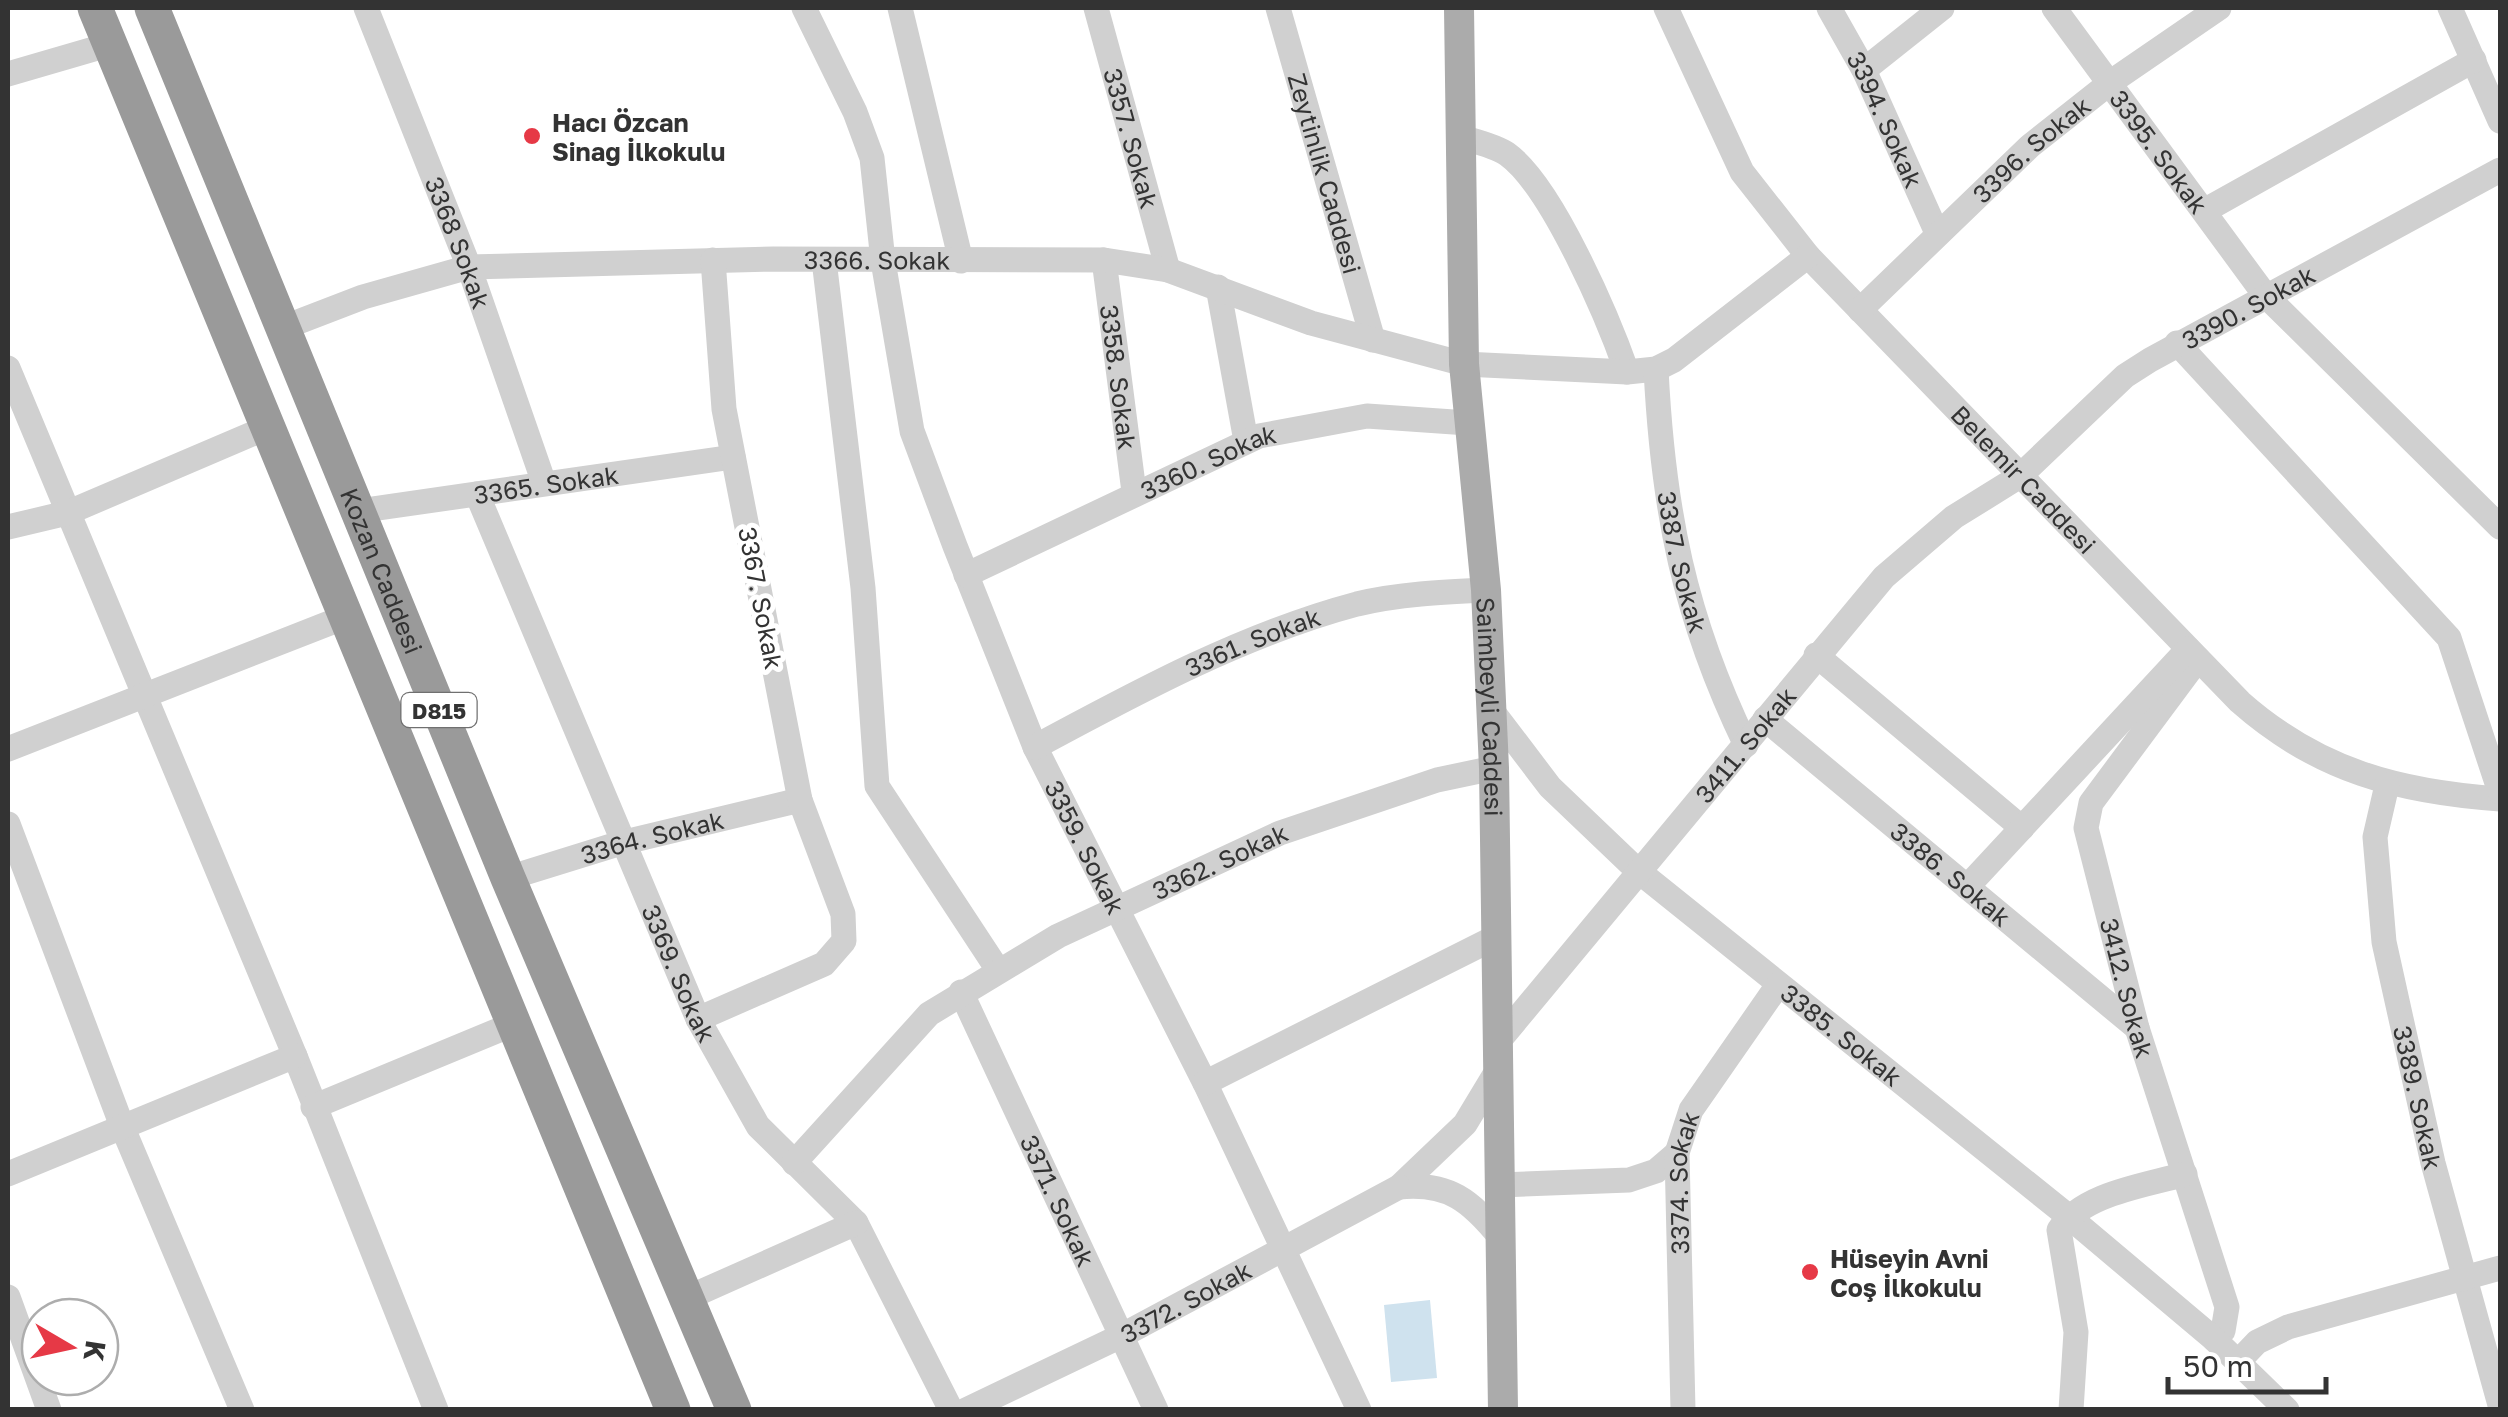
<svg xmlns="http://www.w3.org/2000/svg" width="2508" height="1417" viewBox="0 0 2508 1417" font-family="'Golos Text',sans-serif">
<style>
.water{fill:#cfe2ee}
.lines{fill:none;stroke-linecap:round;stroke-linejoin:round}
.minor{stroke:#d0d0d0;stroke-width:25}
.major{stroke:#ababab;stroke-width:30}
.highway{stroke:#9a9a9a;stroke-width:35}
.poi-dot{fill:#e63946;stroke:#fff;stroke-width:4}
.labels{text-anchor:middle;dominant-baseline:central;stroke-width:10;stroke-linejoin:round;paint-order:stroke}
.shield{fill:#fff;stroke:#707070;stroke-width:2.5}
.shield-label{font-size:22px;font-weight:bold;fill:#333}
.street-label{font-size:25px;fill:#333;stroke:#fff}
.poi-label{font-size:25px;font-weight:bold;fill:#333;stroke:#fff;text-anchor:start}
</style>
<rect width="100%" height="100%" fill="#fff"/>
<path class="water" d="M1430 1300 1437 1378 1391 1382 1384 1305Z"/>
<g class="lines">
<g class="minor">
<path id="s1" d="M366 8 469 267 544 483"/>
<path id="s2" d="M804 8 855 112 872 158 883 261 912 431 955 546 1035 747 1205 1083 1359 1410"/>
<path d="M900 8 961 261"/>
<path id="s3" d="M1096 8 1168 270"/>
<path id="s4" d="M1278 8 1373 340"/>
<path id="s5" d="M1666 8 1742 172 1808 256 2240 702C2318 771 2400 792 2500 799"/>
<path id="s6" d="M1829 8 1864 70 1937 233"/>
<path id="s7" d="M2054 8 2265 295 2500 527"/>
<path d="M2450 8 2500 121"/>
<path d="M1864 70 1942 8"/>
<path d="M8 74 111 44"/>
<path d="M1464 138C1478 142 1495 146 1507 154 1552 186 1608 318 1627 372"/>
<path d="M2204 211 2474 60"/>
<path d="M824 260 863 588 877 786 998 970"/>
<path id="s8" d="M1104 260 1134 492"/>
<path d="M1218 287 1246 441"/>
<path id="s9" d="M1860 310 2030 146 2111 82 2219 8"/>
<path id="s10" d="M285 327 363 297 469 267 773 259 1104 260 1168 270 1311 323 1464 364 1627 372 1656 369 1674 360 1808 256"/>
<path d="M2177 343 2449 638 2500 792"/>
<path d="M8 368 295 1056 436 1410"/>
<path id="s11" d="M1656 369C1663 510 1684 617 1746 745"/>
<path id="s12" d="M477 494 698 1019 758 1126 856 1223 951 1410"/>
<path id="s13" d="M358 511 733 457"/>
<path d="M8 527 67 513 266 428"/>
<path id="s14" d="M966 575 1259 436 1367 416 1468 423"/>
<path d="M1816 655 2022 828"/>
<path id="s15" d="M2198 659 2091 803 2086 828 2137 1028 2227 1307 2223 1331 2214 1339"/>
<path id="s16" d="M1490 708 1550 787 1637 870 2068 1216 2214 1339 2287 1410"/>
<path id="s17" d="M1765 719 2137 1028"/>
<path id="s18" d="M1035 747C1137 692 1244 634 1357 604 1399 594 1443 592 1486 590"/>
<path d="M8 749 345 617"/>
<path id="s19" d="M2387 785 2375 837 2384 942 2433 1163 2500 1405"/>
<path d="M8 824 122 1126 242 1410"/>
<path id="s20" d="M508 878 621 843 800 800"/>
<path d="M1967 887 2188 649"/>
<path id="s21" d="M961 992 1156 1410"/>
<path d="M698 1019 824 964 844 941 843 914 800 800 724 409 713 260"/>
<path id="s22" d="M1497 1043 1884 577 1954 517 2020 476 2125 376 2150 360 2500 170"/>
<path d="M1497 1071 1465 1124 1399 1187C1449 1182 1471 1201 1501 1238"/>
<path d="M1205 1083 1496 937"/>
<path d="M313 1107 511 1025"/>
<path id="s23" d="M794 1163 929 1014 1058 936 1280 833 1437 780 1494 768"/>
<path d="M8 1174 295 1056"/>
<path d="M1500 1185 1629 1180 1656 1171 1677 1153"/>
<path d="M8 1297 49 1410"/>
<path d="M685 1299 856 1223"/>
<path d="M2237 1363 2257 1342 2288 1327 2500 1268"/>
<path id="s24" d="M966 1410 1121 1336 1399 1187"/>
<path id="s25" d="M1683 1410 1677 1153 1691 1110 1778 985"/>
<path d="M2071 1410 2076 1332 2059 1230C2083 1193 2145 1186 2185 1174"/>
</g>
<path class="major" id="s26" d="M1459 8 1464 364 1486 590 1494 768 1503 1410"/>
<g class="highway">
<path d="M95 8 673 1410"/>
<path id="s27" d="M152 8 508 878 734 1410"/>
</g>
</g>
<g class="poi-dot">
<circle cx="532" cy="136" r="10"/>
<circle cx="1810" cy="1272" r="10"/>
</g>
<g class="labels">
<rect class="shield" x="401.5" y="693" width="75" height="34" rx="8"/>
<g class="shield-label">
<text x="439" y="710">D815</text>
</g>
<g class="street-label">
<text stroke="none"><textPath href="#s6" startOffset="125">3394. Sokak</textPath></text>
<text stroke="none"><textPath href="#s3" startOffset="135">3357. Sokak</textPath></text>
<text stroke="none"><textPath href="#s9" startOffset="235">3396. Sokak</textPath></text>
<text stroke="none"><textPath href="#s7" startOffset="178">3395. Sokak</textPath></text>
<text stroke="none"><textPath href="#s4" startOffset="172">Zeytinlik Caddesi</textPath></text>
<text stroke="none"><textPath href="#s1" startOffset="252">3368 Sokak</textPath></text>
<text stroke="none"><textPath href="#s10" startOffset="602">3366. Sokak</textPath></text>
<text stroke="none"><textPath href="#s22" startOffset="1062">3390. Sokak</textPath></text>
<text stroke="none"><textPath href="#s8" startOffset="118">3358. Sokak</textPath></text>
<text stroke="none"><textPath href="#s14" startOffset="268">3360. Sokak</textPath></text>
<text stroke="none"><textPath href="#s5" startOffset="598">Belemir Caddesi</textPath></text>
<text stroke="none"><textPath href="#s13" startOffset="190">3365. Sokak</textPath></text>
<text stroke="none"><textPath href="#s11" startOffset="195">3387. Sokak</textPath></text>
<text stroke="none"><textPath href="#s27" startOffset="608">Kozan Caddesi</textPath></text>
<text transform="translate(761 598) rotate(79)">3367. Sokak</text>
<text stroke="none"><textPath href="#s18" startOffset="242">3361. Sokak</textPath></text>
<text stroke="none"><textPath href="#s26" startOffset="700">Saimbeyli Caddesi</textPath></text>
<text stroke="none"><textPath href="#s22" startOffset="388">3411. Sokak</textPath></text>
<text stroke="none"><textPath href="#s20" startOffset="150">3364. Sokak</textPath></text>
<text stroke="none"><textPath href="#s2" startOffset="892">3359. Sokak</textPath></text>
<text stroke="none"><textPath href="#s23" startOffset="530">3362. Sokak</textPath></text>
<text stroke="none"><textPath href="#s17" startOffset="242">3386. Sokak</textPath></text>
<text stroke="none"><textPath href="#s12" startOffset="520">3369. Sokak</textPath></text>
<text stroke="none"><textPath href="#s15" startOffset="370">3412. Sokak</textPath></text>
<text stroke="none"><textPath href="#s16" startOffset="482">3385. Sokak</textPath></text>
<text stroke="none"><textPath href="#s19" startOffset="318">3389. Sokak</textPath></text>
<text stroke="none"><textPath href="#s25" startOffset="228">3374. Sokak</textPath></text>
<text stroke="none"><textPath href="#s21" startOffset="230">3371. Sokak</textPath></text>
<text stroke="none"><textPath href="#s24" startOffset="245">3372. Sokak</textPath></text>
</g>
<g class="poi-label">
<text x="552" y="122">Hacı Özcan<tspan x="552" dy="29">Sinağ İlkokulu</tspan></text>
<text x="1830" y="1258">Hüseyin Avni<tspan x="1830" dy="29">Coş İlkokulu</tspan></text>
</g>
</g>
<rect width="2508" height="1417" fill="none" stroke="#333333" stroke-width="20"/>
<g transform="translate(70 1347) rotate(99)"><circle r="48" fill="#ffffff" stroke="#adadad" stroke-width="2.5"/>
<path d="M0-8L18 38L0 25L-18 38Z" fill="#e63946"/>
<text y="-15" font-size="28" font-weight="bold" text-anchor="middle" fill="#333333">K</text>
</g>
<path d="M2168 1377v15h158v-15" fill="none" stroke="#333333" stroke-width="5"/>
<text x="2183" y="1377" font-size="30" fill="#333333" stroke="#ffffff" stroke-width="8" paint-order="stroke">50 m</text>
</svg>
